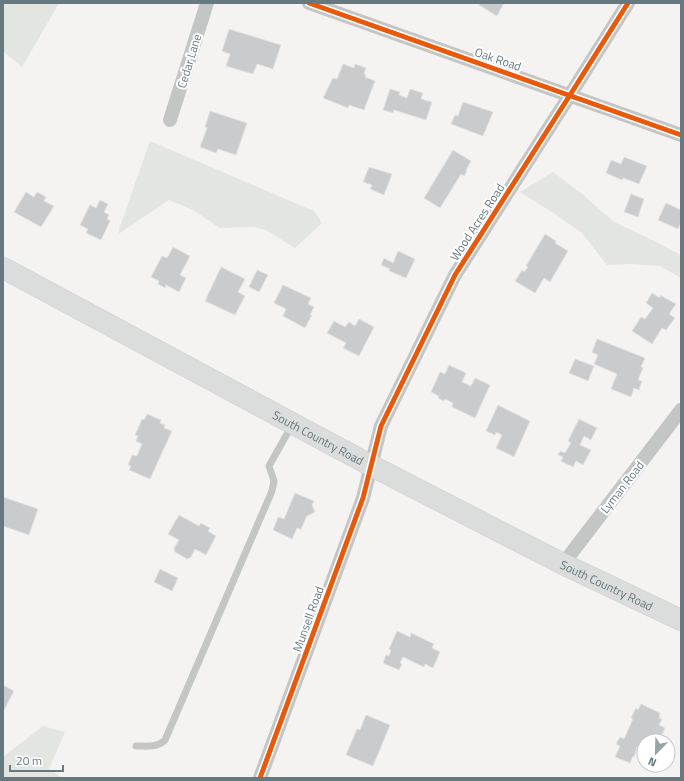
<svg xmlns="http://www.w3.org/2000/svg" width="684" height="781" viewBox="0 0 684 781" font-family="'Titillium Web',sans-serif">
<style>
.green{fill:#e3e5e0}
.building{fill:#cacbcc;stroke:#e3e2e2}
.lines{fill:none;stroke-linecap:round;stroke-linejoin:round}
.secondary-casing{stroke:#cfd0d0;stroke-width:22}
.service{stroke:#c4c6c6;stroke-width:7}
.minor{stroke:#c4c6c6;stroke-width:14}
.secondary{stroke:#dbdcdc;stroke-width:21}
.cycleway-casing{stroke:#fff;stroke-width:8}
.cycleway{stroke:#e8590c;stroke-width:5}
.labels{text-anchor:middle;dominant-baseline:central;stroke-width:4;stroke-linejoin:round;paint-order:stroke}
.street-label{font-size:12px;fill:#667880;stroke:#fff}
</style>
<rect width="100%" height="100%" fill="#f4f3f2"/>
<g class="green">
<path d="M3 3H59L22 67 3 51Z"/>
<path d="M150 141 314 211 322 223 295 248 266 230 254 227 220 228 193 210 169 200 117 235Z"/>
<path d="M553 172 582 194 614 222 648 238 681 255V278L660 266 630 264 607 265 582 233 555 214 520 192Z"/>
<path d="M43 726 65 732 49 769 63 778H3V757Z"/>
</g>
<g class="building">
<path d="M480 3H504L497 16 479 5Z"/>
<path d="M229 29 281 45 273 69 257 64 253 74 226 66 230 54 222 51Z"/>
<path d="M343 64 354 68 355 64 366 68 364 74 366 75 365 77 375 81 364 110 349 105 348 108 323 98 333 78 337 79Z"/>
<path d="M390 89 400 92 399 95 407 98 410 89 423 93 421 99 432 102 426 120 394 110 393 113 383 110Z"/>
<path d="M463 102 493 112 483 136 451 124 455 115 458 116Z"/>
<path d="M210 111 247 123 236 155 218 149 216 153 200 147 207 128 205 127Z"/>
<path d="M453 150 471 161 466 170 467 171 464 176 461 174 440 208 424 198Z"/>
<path d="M624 157 647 166 639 184 623 178 622 180 606 173 611 160 621 164Z"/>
<path d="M369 167 392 174 384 195 370 189 372 185 363 182Z"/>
<path d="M26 192 34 197 37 192 46 197 44 201 54 206 41 227 14 212Z"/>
<path d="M631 194 644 199 638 217 624 212Z"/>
<path d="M100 200 108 204 104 212 109 215 107 219 110 221 101 240 86 233 88 229 80 225 90 205 96 208Z"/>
<path d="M666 203 681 210V223L678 229 658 220Z"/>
<path d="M545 234 556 241 555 243 568 251 550 282 544 278 535 293 515 281 522 270 524 272 528 267 526 266Z"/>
<path d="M173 247 190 256 180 275 186 278 179 292 166 285 165 288 158 284 159 281 151 277 162 256 167 258Z"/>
<path d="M398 251 415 259 406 278 389 271 390 269 381 265 384 258 393 263Z"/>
<path d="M221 267 245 279 238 292 245 296 235 315 205 301Z"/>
<path d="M257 270 268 275 259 292 249 287Z"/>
<path d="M283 285 311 298 308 304 314 307 310 315H312L305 328 283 316 286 309 274 303Z"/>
<path d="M652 293 660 298V295L676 304 669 314 675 318 666 330 662 328 652 344 632 331 641 317 645 319 653 308 646 303Z"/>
<path d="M359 319 374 327 359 356 343 348 346 343 327 333 334 321 345 327 349 322 355 326Z"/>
<path d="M597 339 645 358 641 367 643 368 638 380 642 381 639 390 634 388 631 397 611 389 617 374 594 364 598 355 592 352Z"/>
<path d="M575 359 594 366 588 381 569 373Z"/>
<path d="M449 365 466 373 462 382 471 386 475 378 490 385 475 418 452 407 453 403 445 399 444 401 438 398 439 396 431 392 440 372 445 374Z"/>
<path d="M498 405 530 421 514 457 496 448 502 435 496 432 495 435 486 431Z"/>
<path d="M147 414 161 420 160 423 165 425 164 428 172 431 150 479 129 470 131 466 128 465 132 455 137 456 142 444 136 441 138 436 135 435 142 419 144 420Z"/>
<path d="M579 419 597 428 591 440 584 436 580 445 591 450 583 465 576 461 573 467 561 461 563 457 558 455 560 451 565 453 571 443 568 441Z"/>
<path d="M295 493 314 501 312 505 315 512 307 516 301 529 297 528 292 539 273 530 278 517 284 519Z"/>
<path d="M3 497 38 509 29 535 3 526Z"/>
<path d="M179 515 199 526 201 523 210 528 208 531 216 536 206 555 195 549 191 557 187 559 175 552 174 548 179 540 168 534Z"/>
<path d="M160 569 178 578 172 591 154 582Z"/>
<path d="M397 631 410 637 411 633 434 644 432 648 440 652 433 668 425 664 424 667 403 657 400 663 402 664 399 670 383 663 386 655 389 656 391 650 389 649Z"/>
<path d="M3 685 14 691 3 712Z"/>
<path d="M641 704 660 713 659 718 662 719 659 725 665 728 659 741 654 739 653 741H644V745L642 744 640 748 637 747 634 757 633 756 630 763 615 757 620 746 616 744 620 737 624 739 633 719 631 718 636 708 638 710Z"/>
<path d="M366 715 390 725 373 766 346 755 357 729 360 730Z"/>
</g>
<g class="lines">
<g class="secondary-casing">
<g id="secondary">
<path id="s1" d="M3 268 370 465 563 564 681 620"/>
</g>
</g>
<path class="service" d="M136 746C146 746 157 748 165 740L272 491 274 481 269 466 292 425"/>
<g class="minor">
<path d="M309 3 681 135"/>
<path d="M170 120 207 3"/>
<path d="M563 564 681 410"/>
<path d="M260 778 363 498 381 426 455 275 570 95 628 3"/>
</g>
<use href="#secondary" class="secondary"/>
<g class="cycleway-casing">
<g id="cycleway">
<path d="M309 3 681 135"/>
<path d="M260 778 363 498 381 426 455 275 570 95 628 3"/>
</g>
</g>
<use href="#cycleway" class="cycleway"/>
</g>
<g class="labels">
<g class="street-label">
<text transform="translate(498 59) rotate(19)">Oak Road</text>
<text transform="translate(189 61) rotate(-73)">Cedar Lane</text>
<text transform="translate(477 222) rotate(-57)">Wood Acres Road</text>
<text stroke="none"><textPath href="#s1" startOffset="358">South Country Road</textPath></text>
<text transform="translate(622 487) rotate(-52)">Lyman Road</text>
<text stroke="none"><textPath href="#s1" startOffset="682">South Country Road</textPath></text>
<text transform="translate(308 619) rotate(-70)">Munsell Road</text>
</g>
</g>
<rect width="684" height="781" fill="none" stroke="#667880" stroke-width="8"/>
<g transform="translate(656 753) rotate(203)"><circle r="19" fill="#ffffff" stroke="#c2c9cc"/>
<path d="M0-3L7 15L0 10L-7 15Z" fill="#98a3a8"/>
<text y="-6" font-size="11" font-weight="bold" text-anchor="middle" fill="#667880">N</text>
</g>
<path d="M10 765v6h53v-6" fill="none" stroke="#667880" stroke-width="2"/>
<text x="16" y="765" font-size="12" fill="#667880" stroke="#ffffff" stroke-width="3" paint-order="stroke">20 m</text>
</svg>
